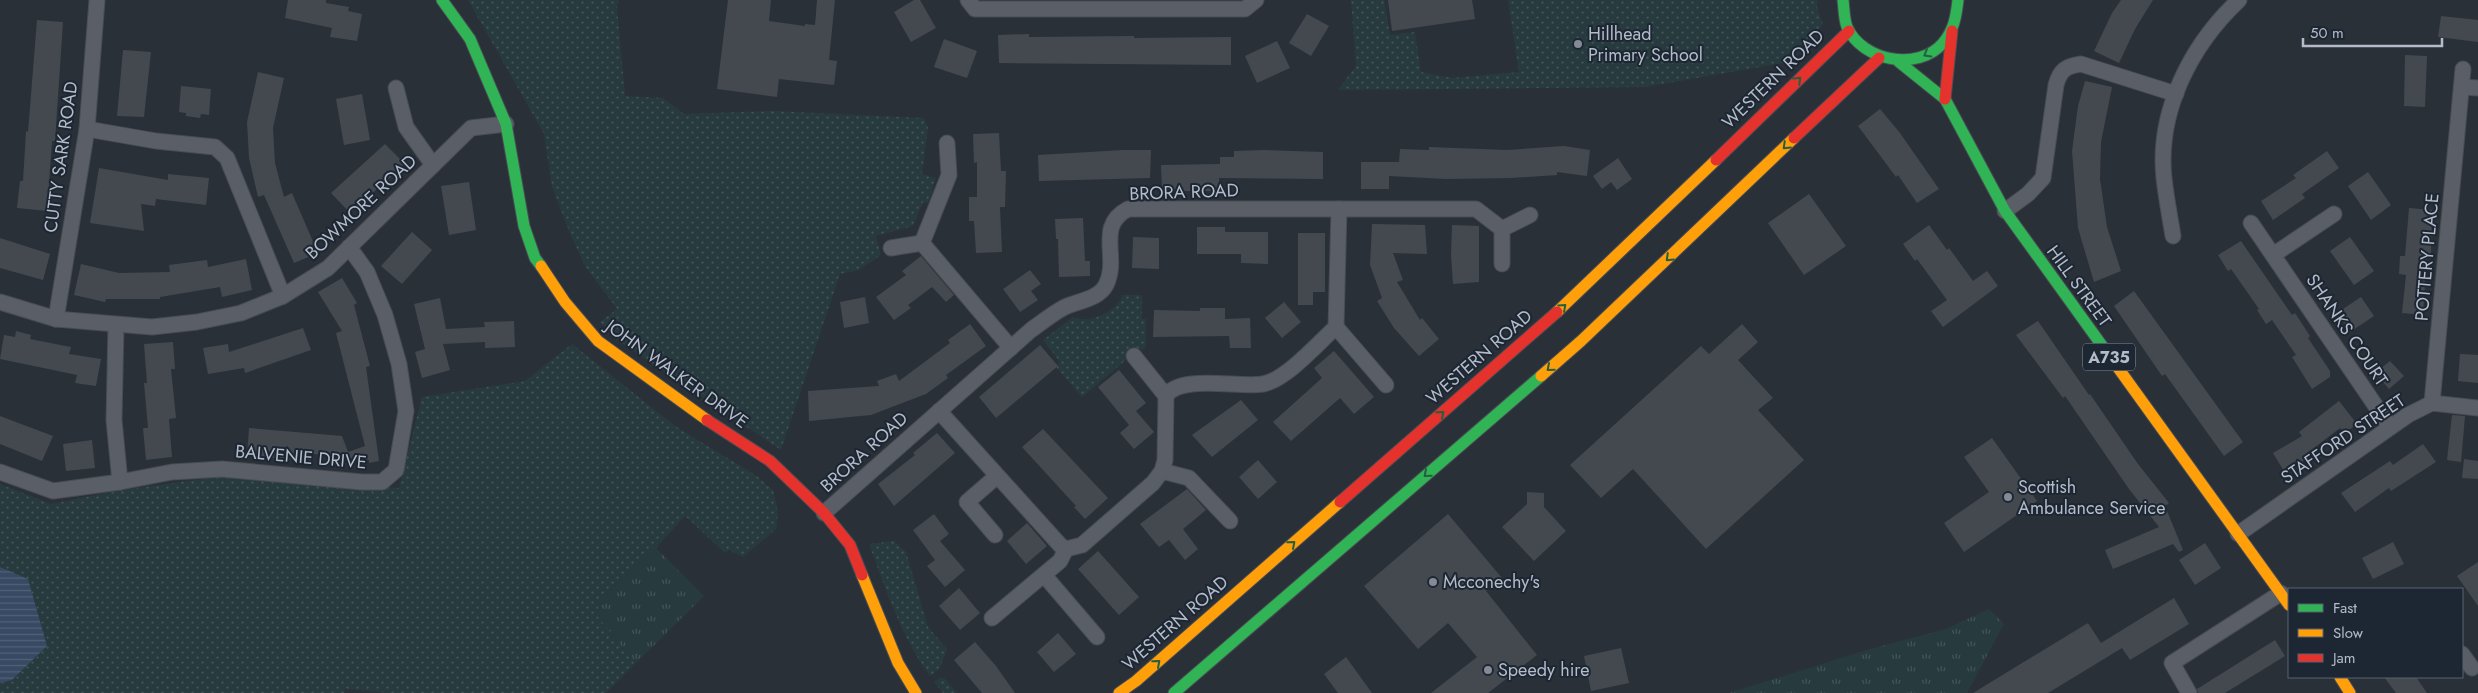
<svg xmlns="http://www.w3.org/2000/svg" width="2478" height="693" viewBox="0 0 2478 693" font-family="Jost,sans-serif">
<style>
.grass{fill:url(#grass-dots)}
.park{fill:url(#park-tufts)}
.water{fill:url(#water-rules)}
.building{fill:#444950}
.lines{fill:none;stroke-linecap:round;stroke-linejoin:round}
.street-casing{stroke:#484c53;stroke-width:17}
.fast-casing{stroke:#484c53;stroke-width:13}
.slow-casing{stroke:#484c53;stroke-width:13}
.jam-casing{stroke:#484c53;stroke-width:13}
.street{stroke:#5a5e66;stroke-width:15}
.fast{stroke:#30b455;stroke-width:11}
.slow{stroke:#ff9f0a;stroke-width:11}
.jam{stroke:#e5322d;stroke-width:11}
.oneway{stroke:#255f41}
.poi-dot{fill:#848b96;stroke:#1d2633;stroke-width:2}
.labels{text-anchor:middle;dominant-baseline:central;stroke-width:4;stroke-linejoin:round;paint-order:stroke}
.shield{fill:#1d2633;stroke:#878f9c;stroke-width:1}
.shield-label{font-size:16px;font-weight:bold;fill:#b4bcc9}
.poi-label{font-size:18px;fill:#b4bcc9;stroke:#1d2633;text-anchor:start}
.street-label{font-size:18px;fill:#b4bcc9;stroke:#1d2633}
</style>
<defs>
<pattern id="grass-dots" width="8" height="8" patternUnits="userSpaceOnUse" patternTransform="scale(1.25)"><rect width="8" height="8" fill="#273a3e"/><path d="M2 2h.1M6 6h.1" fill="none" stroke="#445559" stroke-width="1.8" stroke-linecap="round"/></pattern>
<pattern id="park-tufts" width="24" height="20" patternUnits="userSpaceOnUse" patternTransform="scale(1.25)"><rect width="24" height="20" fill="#273a3e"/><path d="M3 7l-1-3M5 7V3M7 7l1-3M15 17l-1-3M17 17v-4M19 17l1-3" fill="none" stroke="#445559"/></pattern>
<pattern id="water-rules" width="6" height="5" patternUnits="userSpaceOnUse" patternTransform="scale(1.25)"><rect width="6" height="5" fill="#384963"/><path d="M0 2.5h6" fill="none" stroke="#526178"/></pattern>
</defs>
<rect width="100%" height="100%" fill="#2a3038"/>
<g class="grass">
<path d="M468 0H619L617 7 625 96 663 98 684 114 773 111 924 118 928 128 922 174 936 178 928 203 923 202 913 226 876 236 881 255 859 270 840 274 781 450 617 340 600 322 617 309 585 266 571 236 552 187 544 134Z"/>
<path d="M1351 0H1384L1390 35 1415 32 1421 72 1452 78 1519 72 1508 0H1818L1817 7 1823 25 1783 63 1645 87 1338 90 1356 66Z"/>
<path d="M1122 295H1142V319H1146V347L1141 350 1139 349 1082 397 1056 367 1060 362 1043 340 1073 317C1088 325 1119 311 1122 295Z"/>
<path d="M572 344 675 426 757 476 773 490 778 512 776 529 743 557 729 550 725 553 685 516 656 548 600 599 597 615 635 664 606 693H390L345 689 344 693H0V484L51 504 121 490 217 477 399 488 422 397 525 381Z"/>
<path d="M894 541 906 552 928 627 947 649 940 668 930 676C901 636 886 590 869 544Z"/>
<path d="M940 678H944L957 693H943L934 682Z"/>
</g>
<g class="park">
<path d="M656 548 704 596 635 664 597 615 600 599Z"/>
<path d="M1989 609 2004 624 1967 693H1729L1870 649 1946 629Z"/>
</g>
<path class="water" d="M0 567 28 579 47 646 12 680 0 683Z"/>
<g class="building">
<path d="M288 0H326V3L349 7 348 11 362 14 357 41 330 37 332 28 285 18Z"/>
<path d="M728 0H771L769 21 805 26V24L815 25 817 0H835L829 60 837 61 834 85 779 79 777 97 717 89Z"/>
<path d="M914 0H920L936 28 911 42 894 12Z"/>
<path d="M1388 0H1472L1475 19 1392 31Z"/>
<path d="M2121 0H2153L2135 29 2119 63 2094 51 2112 13Z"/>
<path d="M1307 14 1329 26 1311 56 1289 43Z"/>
<path d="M2441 16 2478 20V42L2438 37Z"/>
<path d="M37 20 63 22 55 141H52L47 211 17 208 20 181H23L26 131 28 132Z"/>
<path d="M1029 34V37L1134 36V38L1231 37V65L999 63 998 35Z"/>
<path d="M944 39 977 51 967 78 934 67Z"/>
<path d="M1277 41 1290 68 1257 83 1245 56Z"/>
<path d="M123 50 151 52 144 117 117 116Z"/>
<path d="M2405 55 2427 56 2425 107 2404 106Z"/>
<path d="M258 72 284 78 273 128 275 163 284 197 292 193 318 253 294 263 264 195 258 197 249 158 247 122Z"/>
<path d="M2085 81 2112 87 2101 142 2100 179 2107 227 2121 271 2094 282 2078 228 2072 151 2078 106Z"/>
<path d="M181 86 211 89 209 115 201 114 200 118 186 116V113L179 112Z"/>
<path d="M362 94 370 140 344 145 336 99Z"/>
<path d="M1880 109 1900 133 1939 189 1917 203 1898 175 1896 177 1858 126Z"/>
<path d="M999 133 1001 171H1006L1005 207H1000L1002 252 976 253 974 221H969V197H977V162L974 163 973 134Z"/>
<path d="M385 144 405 164 350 213 331 193Z"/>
<path d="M1564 146 1590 150 1587 176 1557 172V175L1511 178 1445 179 1389 176V189H1361V162H1399L1400 149 1429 150V147L1507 150Z"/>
<path d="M1123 150H1151L1150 178 1039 181 1038 155Z"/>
<path d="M1264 150 1323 152V179L1219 178V191H1162L1161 165 1220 164V157H1234V151Z"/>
<path d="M2327 151 2339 168 2302 194 2305 198 2273 220 2261 201 2296 178 2293 175Z"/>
<path d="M1618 158 1632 179 1617 190 1611 182 1602 189 1593 176Z"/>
<path d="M99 168 168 180V174L209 178 206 205 156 199 155 206 141 204 144 231 90 223Z"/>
<path d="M2368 172 2391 205 2371 220 2348 186Z"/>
<path d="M469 182 476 230 449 235 441 186Z"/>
<path d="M1809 194 1846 246 1804 275 1768 223Z"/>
<path d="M2409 208 2432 210 2431 253H2427L2423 315 2402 313 2406 275 2399 274 2400 256H2405Z"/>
<path d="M1083 218 1085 261H1090V276L1059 277 1058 239H1056L1055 219Z"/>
<path d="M1372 224 1425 225 1427 254 1393 253 1403 280 1397 282 1420 320 1422 318 1439 339 1419 356 1394 328 1377 301 1382 298 1370 265Z"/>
<path d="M1452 225 1479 226V282L1453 284 1451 255Z"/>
<path d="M1929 225 1947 250 1949 248 1973 281 1987 271 1998 286 1943 327 1931 311 1947 300 1917 259 1915 261 1903 244Z"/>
<path d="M1197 227H1225V232H1268V264L1241 263V254H1197Z"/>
<path d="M412 232 432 250 402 284 381 266Z"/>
<path d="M1298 233H1325V292H1313V305H1298Z"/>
<path d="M1133 237 1159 238V269L1132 268Z"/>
<path d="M2350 237 2374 271 2354 285 2330 251Z"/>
<path d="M0 238 50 254 43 280 0 268Z"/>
<path d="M2241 241 2292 315 2295 313 2310 336 2308 338 2330 371V377L2312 389 2292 357 2296 355 2272 320 2266 324 2257 310 2259 309 2231 269 2228 271 2218 255Z"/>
<path d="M921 256 954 295 946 302 932 287 908 305 911 308 894 320 876 297 906 275 902 271Z"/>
<path d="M246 259 252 290 222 297 220 287 160 297V299H106L105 302 74 295 81 264 119 273 170 272 169 265 207 260 208 267Z"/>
<path d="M1030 270 1041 284 1031 291 1038 300 1020 312 1003 289Z"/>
<path d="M342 278 357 303 354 305 370 366 366 367 379 461 369 463V460L332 457 337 455 312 454 311 461 247 456 249 428 342 436 348 452 365 446 336 333 342 331 318 292Z"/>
<path d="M2134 291 2243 442 2224 456 2165 374 2162 376 2114 306Z"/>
<path d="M865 297 869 323 844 328 840 302Z"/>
<path d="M2361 297 2374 316 2350 332 2337 313Z"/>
<path d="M440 298 446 329 485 327 484 322 514 321 515 347 485 348V342L443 344 450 370 422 378 415 352 425 349 414 304Z"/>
<path d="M1284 302 1301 322 1282 338 1265 318Z"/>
<path d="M1200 308H1225V319L1250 318 1251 348H1230L1229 336 1153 337 1154 310 1200 311Z"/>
<path d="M2038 321 2089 395 2090 394 2138 464 2169 503 2165 506 2183 550 2179 552 2173 544 2113 569 2105 550 2159 527 2129 489 2065 396 2063 398 2016 335Z"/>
<path d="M970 324 986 346 946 375 948 378 926 394 871 415 809 421 808 391 879 386 877 381 896 374 899 381 950 343 948 340Z"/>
<path d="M1742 324 1758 342 1738 360 1773 398 1758 410 1804 460 1706 549 1633 469 1601 498 1570 465 1701 346 1709 354Z"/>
<path d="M303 328 311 350 245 373 244 368 208 374 203 348 228 344 229 352Z"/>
<path d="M16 331 31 335 30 339 71 347 69 354 101 359 96 386 75 383 77 375 0 359 4 335 15 337Z"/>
<path d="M173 342 175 369H171L176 418 169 419 172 457 146 460 143 428H148L144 383H147L144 344Z"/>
<path d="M1040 345 1058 366 996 418 979 397Z"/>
<path d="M1334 351 1374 397 1354 414 1340 398 1291 441 1273 422 1322 378 1314 368Z"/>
<path d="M2460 354 2478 355V383L2458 381Z"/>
<path d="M2390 361 2404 376 2389 389 2375 373Z"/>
<path d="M1119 370 1146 403 1136 411 1154 432 1134 449 1120 433 1129 425 1098 387Z"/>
<path d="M1241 400 1258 420 1212 457 1192 435Z"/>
<path d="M2339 401 2357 424 2345 433 2340 428 2306 454 2308 458 2285 473 2273 453 2302 436 2299 432Z"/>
<path d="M2452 415 2465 416 2461 462 2447 460Z"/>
<path d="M0 416 53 436 42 461 0 444Z"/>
<path d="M1043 429 1108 498 1085 519 1074 507 1076 506 1022 447Z"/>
<path d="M937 433 955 453 894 506 878 484 915 455 913 453Z"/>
<path d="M1992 438 2037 501 1964 552 1944 523 1989 492 1964 457Z"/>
<path d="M92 440 95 468 66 471 63 444Z"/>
<path d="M2423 444 2436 462 2391 491 2389 488 2355 512 2341 493 2390 461 2393 465Z"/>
<path d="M2464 459 2478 461V479L2462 478Z"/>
<path d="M1258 460 1277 482 1258 499 1239 477Z"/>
<path d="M1187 489 1206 510 1183 529 1198 549 1185 560 1169 540 1159 547 1140 524Z"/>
<path d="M1527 492 1544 493V507L1566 531 1534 561 1502 527 1527 504Z"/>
<path d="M934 514 949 534 940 541 965 570 945 587 927 566 935 560 913 530Z"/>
<path d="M1448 514 1502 578 1486 591 1537 655 1488 693H1431L1477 657 1448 623 1418 649 1364 586Z"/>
<path d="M1027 523 1047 546 1026 564 1007 541Z"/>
<path d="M2393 542 2404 564 2373 579 2362 558Z"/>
<path d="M2205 543 2221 568 2195 585 2179 560Z"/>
<path d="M1098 551 1139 597 1119 615 1078 569Z"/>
<path d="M2478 562V606L2457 576Z"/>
<path d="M959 588 980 613 960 630 939 606Z"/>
<path d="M2174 598 2189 624 2130 660 2122 648 2048 693H1973L2088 623 2101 643Z"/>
<path d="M1058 633 1076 654 1054 672 1037 652Z"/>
<path d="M2275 640 2285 656 2225 693H2198L2197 689Z"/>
<path d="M975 642 996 666 1015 693H982L954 660Z"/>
<path d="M1621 648 1629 683 1591 691 1584 656Z"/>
<path d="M1346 657 1372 693H1338L1324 674Z"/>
<path d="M2384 677H2416L2427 693H2396Z"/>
</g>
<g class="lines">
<g class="street-casing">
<g id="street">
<path d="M968 0 975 9H1245L1256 0"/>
<path d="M2462 87 2478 88"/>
<path d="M396 88 406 127 433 165"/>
<path d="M87 129 156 141 215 147 227 158 283 296"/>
<path d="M2005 211 2028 194 2043 178 2056 85C2060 70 2066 66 2081 64L2176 94"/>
<path d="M2251 223 2390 427"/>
<path d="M1502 229V264"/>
<path d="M2173 236C2170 217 2166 197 2164 178 2157 111 2191 45 2239 0"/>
<path d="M922 243 949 175 947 143"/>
<path d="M891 248 922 243 1011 348"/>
<path d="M2273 255 2334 214"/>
<path d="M0 302 56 319 152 327 197 322 241 313 283 296 328 268 471 128 506 124"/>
<path d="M56 319 87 129 97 0"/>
<path d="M116 325 114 420 120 482 172 472 222 469 362 482H382L396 470 406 411 399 364 385 315 367 272 349 247"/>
<path d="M1336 327 1386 385"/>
<path d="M1134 356 1166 396"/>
<path d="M2432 403 2463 69"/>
<path d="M939 411 1060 545 1066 549"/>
<path d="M1162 471 1189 478 1230 521"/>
<path d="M0 472 53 491 120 482"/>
<path d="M824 513 1031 330C1041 323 1052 314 1063 308 1076 301 1098 300 1106 285 1120 258 1095 226 1128 209H1476L1502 229 1530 215"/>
<path d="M2238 534 2408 415 2432 403 2478 408"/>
<path d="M995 535 967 502 997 476"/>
<path d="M1044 575 1097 637"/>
<path d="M992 618 1060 561 1066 549 1082 545 1153 483 1162 471 1165 460 1166 396C1179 374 1239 388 1263 384 1286 380 1318 343 1336 327L1339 209"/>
<path d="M2462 654 2472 668"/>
<path d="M2189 693 2172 663 2281 593"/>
</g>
</g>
<g class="fast-casing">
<g id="fast">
<path d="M442 0 470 39 506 124 524 226 535 258 541 266"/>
<path d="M1843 0C1844 8 1844 19 1847 27 1862 61 1918 72 1943 43 1954 30 1956 17 1958 0"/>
<path d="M1899 62 1945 99 2005 211 2116 365"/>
<path d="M1174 693 1541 376"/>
</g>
</g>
<g class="slow-casing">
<g id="slow">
<path d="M541 266 565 302 598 341 707 420"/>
<path d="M1557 312 1716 160"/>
<path d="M2116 365 2289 605"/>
<path d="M1541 376 1581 341 1794 138"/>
<path d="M862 575 898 663 916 693"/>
<path d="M2340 677 2350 693"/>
<path d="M1119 693 1136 681 1340 502"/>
</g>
</g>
<g class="jam-casing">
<g id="jam">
<path d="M1945 99 1952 31"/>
<path d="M1794 138 1879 58"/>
<path d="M1716 160 1849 31"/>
<path d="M707 420 770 461 824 513 850 545 862 575"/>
<path d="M1340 502 1557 312"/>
</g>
</g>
<use href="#street" class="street"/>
<use href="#fast" class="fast"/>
<use href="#slow" class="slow"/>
<use href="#jam" class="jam"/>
</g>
<defs><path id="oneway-chevron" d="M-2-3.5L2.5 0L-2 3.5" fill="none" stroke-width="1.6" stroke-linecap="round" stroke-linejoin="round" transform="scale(1.25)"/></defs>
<g class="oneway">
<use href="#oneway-chevron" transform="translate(1927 54) rotate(150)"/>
<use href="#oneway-chevron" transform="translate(1798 80) rotate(-44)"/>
<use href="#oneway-chevron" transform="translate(1786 146) rotate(136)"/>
<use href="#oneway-chevron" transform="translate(1669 258) rotate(136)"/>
<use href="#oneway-chevron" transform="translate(1563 307) rotate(-42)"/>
<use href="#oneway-chevron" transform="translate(1550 368) rotate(139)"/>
<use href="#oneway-chevron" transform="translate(1441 414) rotate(-41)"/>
<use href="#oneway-chevron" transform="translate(1427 474) rotate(139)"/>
<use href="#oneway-chevron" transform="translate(1292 544) rotate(-41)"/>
<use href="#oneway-chevron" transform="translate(1157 663) rotate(-41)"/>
</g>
<g class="poi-dot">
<circle cx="1578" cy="44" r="5"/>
<circle cx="2008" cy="497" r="5"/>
<circle cx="1433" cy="582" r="5"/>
<circle cx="1488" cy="670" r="5"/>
</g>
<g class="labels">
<rect class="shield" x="2083" y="343.5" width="52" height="27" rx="4"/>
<g class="shield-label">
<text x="2109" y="357">A735</text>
</g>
<g class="poi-label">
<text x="1588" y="34">Hillhead<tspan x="1588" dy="21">Primary School</tspan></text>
<text x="2018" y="487">Scottish<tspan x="2018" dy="21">Ambulance Service</tspan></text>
<text x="1443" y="582">Mcconechy's</text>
<text x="1498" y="670">Speedy hire</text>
</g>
<g class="street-label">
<text transform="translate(1773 79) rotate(-44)">WESTERN ROAD</text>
<text transform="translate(61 157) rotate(-82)">CUTTY SARK ROAD</text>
<text transform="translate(1184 192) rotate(-2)">BRORA ROAD</text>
<text transform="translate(361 207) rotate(-43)">BOWMORE ROAD</text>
<text transform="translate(2427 257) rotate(-85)">POTTERY PLACE</text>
<text transform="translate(2079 286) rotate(54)">HILL STREET</text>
<text transform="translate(2347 330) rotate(56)">SHANKS COURT</text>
<text transform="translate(1479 357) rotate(-41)">WESTERN ROAD</text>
<text transform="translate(677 374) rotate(36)">JOHN WALKER DRIVE</text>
<text transform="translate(2343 439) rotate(-34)">STAFFORD STREET</text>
<text transform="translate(864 452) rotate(-42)">BRORA ROAD</text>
<text transform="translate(301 457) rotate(5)">BALVENIE DRIVE</text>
<text transform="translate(1175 623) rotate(-41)">WESTERN ROAD</text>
</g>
</g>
<rect x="2288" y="588" width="175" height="90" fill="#1d2633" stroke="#59626f"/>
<rect x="2298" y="604" width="25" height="8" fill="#30b455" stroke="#59626f"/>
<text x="2333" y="613" font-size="15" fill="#b4bcc9">Fast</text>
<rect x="2298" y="629" width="25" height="8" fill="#ff9f0a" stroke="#59626f"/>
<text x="2333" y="638" font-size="15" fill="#b4bcc9">Slow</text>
<rect x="2298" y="654" width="25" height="8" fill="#e5322d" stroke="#59626f"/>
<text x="2333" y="663" font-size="15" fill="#b4bcc9">Jam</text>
<path d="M2303 38v8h139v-8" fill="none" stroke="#b4bcc9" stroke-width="2.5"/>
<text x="2310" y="38" font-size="15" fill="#b4bcc9" stroke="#1d2633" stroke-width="4" paint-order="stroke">50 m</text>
</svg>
